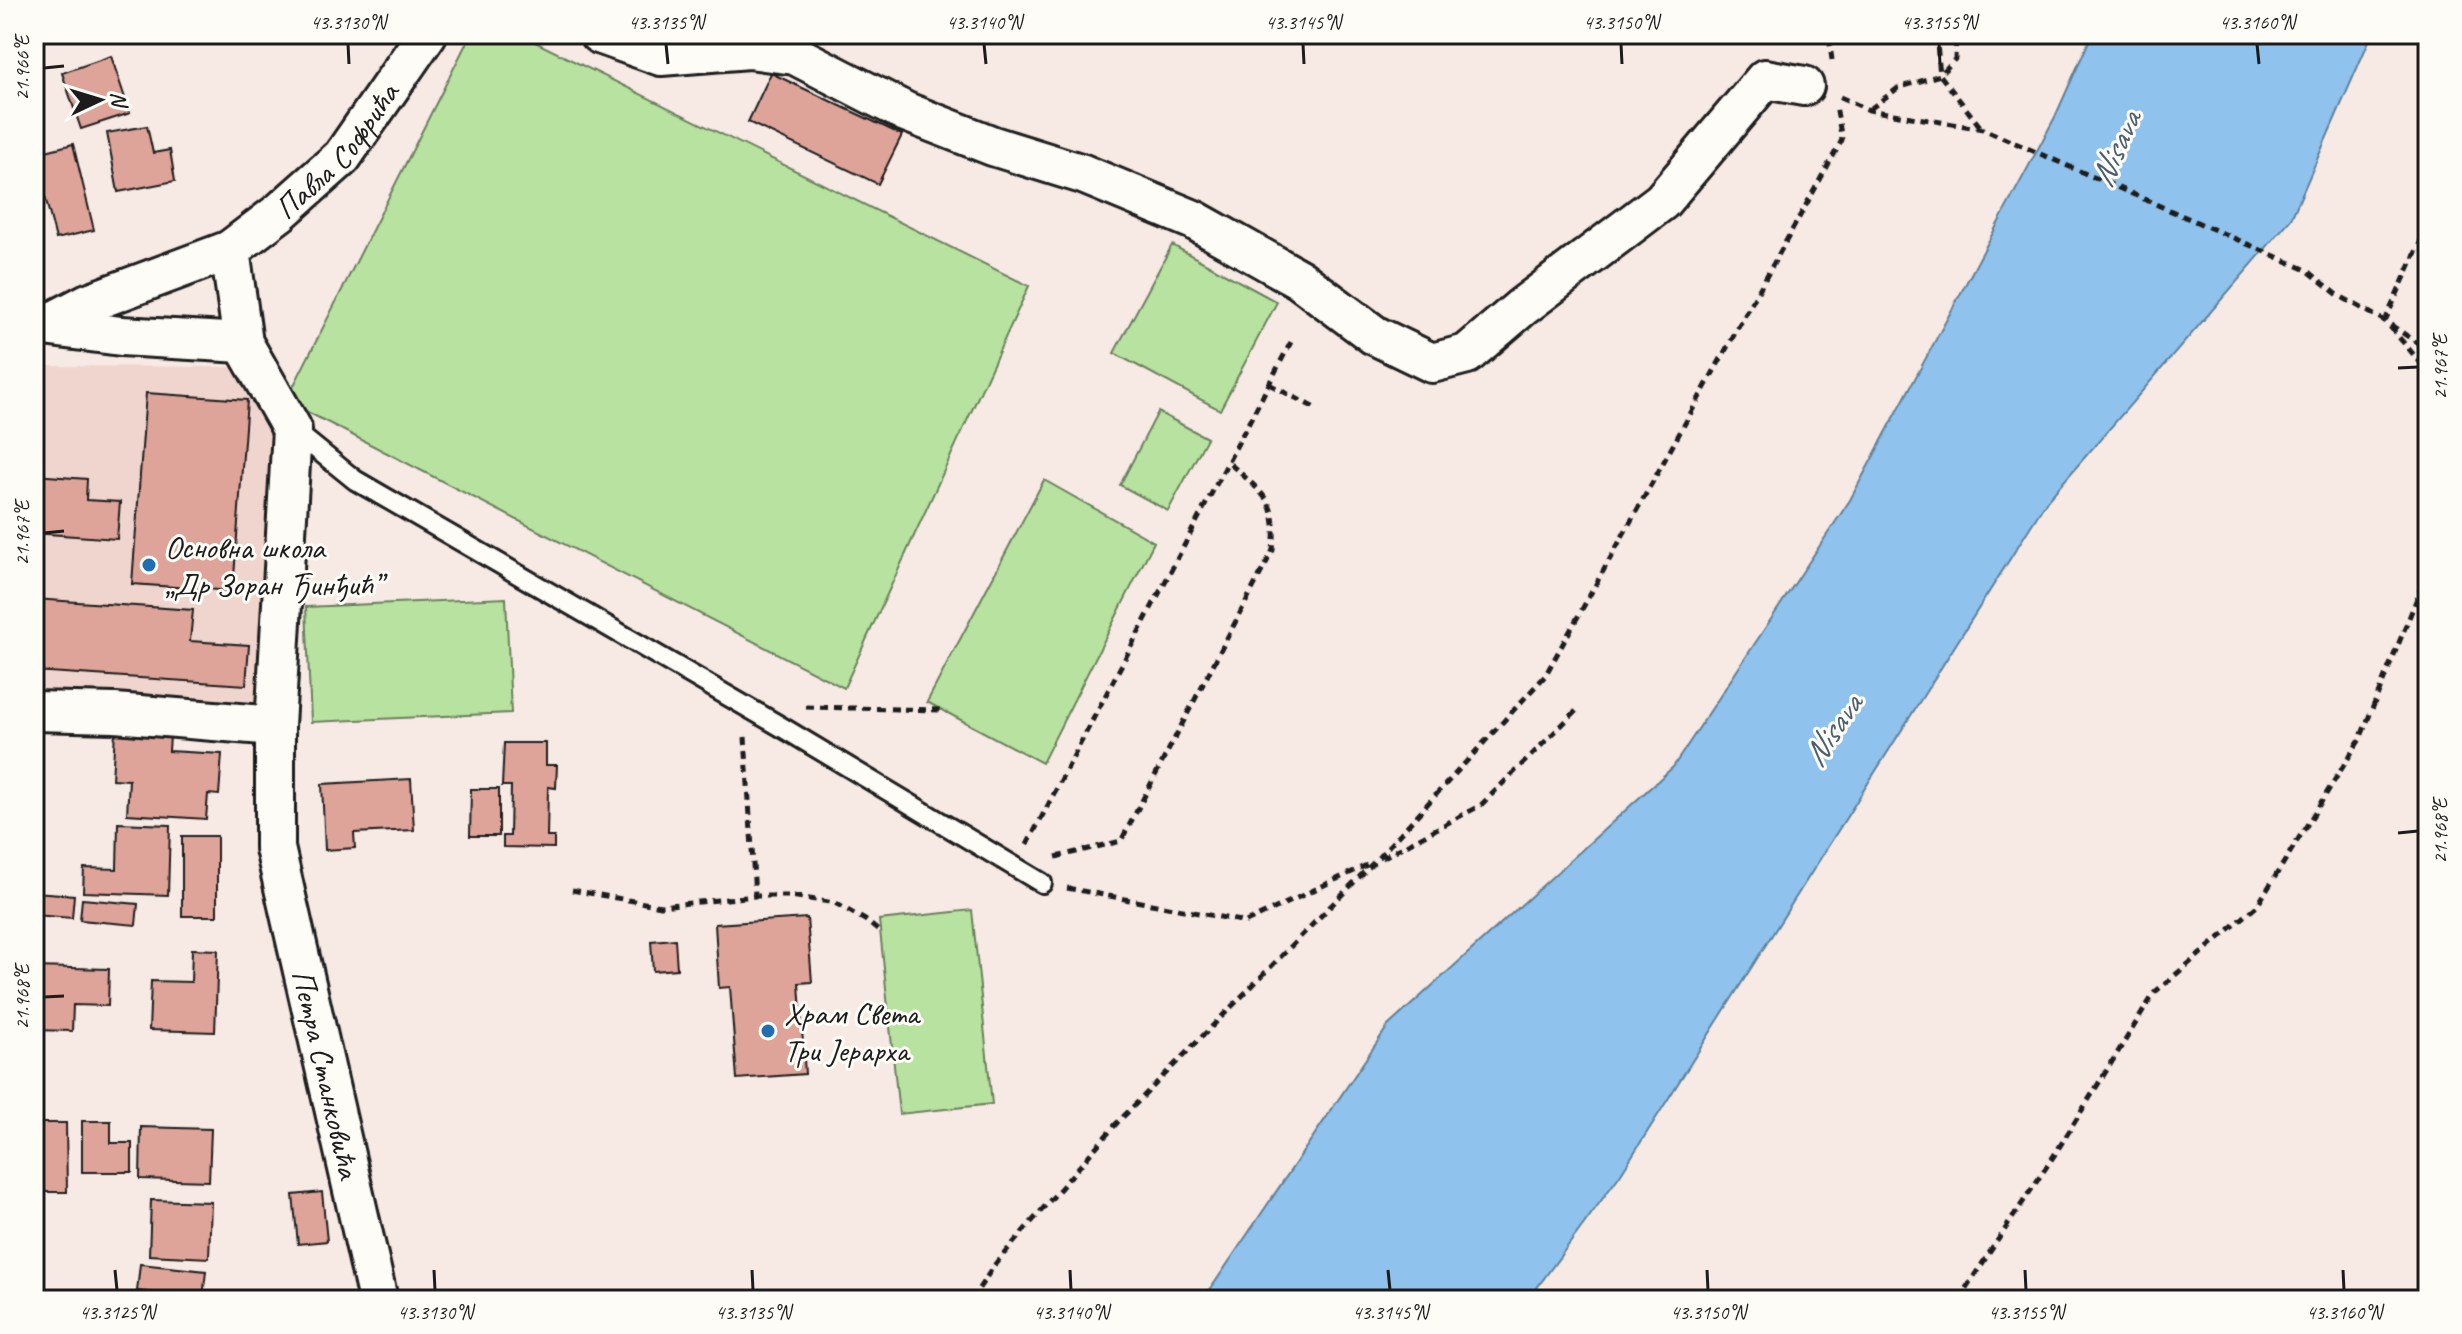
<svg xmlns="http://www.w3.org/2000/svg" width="2462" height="1334" viewBox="0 0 2462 1334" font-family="Caveat,sans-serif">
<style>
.built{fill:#f0d5ce}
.green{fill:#b8e29f;stroke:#6a7f5e;stroke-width:2}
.water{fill:#8fc2ec;stroke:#618099;stroke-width:2}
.building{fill:#dea49a;stroke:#1c1c1c;stroke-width:2}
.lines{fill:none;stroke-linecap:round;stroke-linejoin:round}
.service-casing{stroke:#1c1c1c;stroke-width:24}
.minor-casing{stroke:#1c1c1c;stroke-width:44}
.path{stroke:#1c1c1c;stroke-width:5;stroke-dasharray:8 6;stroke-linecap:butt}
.service{stroke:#fdfcf7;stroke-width:18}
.minor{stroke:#fdfcf7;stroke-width:38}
.ticks{fill:none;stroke:#1c1c1c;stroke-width:3}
.poi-dot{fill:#1f6fb2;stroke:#fdfcf7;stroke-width:3}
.labels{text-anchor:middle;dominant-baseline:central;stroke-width:6;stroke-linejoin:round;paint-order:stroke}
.street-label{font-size:32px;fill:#1c1c1c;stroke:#fdfcf7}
.poi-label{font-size:32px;fill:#1c1c1c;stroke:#fdfcf7;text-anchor:start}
.water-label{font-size:34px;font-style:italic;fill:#4a5e6f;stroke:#fdfcf7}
.neatline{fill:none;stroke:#1c1c1c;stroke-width:3}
.ticks-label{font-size:20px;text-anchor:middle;fill:#1c1c1c}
</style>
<rect width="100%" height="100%" fill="#f7eae4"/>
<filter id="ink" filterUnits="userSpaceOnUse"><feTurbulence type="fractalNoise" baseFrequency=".0125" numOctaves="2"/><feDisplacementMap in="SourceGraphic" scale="16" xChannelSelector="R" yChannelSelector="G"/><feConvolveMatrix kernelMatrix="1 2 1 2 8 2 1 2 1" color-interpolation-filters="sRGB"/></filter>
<g filter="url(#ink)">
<path class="built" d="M34 366 236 367 269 433 258 714 34 697Z"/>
<g class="green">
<path d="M471 34H519L1029 286 844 688 286 401Z"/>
<path d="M1172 245 1277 302 1220 410 1114 353Z"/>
<path d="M1158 412 1207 438 1168 511 1120 485Z"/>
<path d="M1044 480 1154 542 1042 763 927 702Z"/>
<path d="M506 598 511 713 311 722 306 607Z"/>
<path d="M972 910 992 1104 899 1114 879 920Z"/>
</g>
<path class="water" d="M2092 34H2372L2291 219 2046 502 1620 1175 1528 1300H1203L1388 1026 1673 767 1850 500 2055 117Z"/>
<g class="building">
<path d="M111 56 130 113 81 129 62 73Z"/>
<path d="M771 73 902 135 878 184 748 122Z"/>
<path d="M147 126 153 153 170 150 175 181 118 192 107 133Z"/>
<path d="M73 144 94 230 56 239 34 154Z"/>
<path d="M146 393 247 400 233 591 132 584Z"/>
<path d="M34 475 87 479 86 500 120 502 117 539 34 533Z"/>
<path d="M34 599 193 610 190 641 249 645 246 685 34 671Z"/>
<path d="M115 732 170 736 169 751 222 754 219 795 208 794 206 819 127 814 129 780 112 779Z"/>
<path d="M504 743H546V765H557L556 788 548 787 547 837H554V848L503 847V836H510L511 786H502Z"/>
<path d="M411 779 414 830 354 833 355 848 325 850 322 784Z"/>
<path d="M471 789H499V836H470Z"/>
<path d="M118 823 170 825 168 895 83 892 84 868 117 869Z"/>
<rect x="182" y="836" width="35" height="80"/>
<path d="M34 892 74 895 72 918 34 915Z"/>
<path d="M82 899 138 904 136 925 80 920Z"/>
<path d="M807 918 812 982 799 983 805 1074 737 1079 730 987 719 988 715 924Z"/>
<path d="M675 939 677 969 653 971 651 941Z"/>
<path d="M192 949 218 950 215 1032 149 1030 151 981 191 982Z"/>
<path d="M34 967 109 969 108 1006 73 1005 72 1031 34 1030Z"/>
<path d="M82 1121H111V1143H132V1172H82Z"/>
<path d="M34 1123H66L67 1192H34Z"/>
<path d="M141 1127 211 1129 209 1181 140 1179Z"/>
<path d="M322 1192 327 1241 298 1244 293 1195Z"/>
<path d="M151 1200 211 1202 209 1258 149 1255Z"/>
<path d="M140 1264 206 1271 203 1298 137 1291Z"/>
</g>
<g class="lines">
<g class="service-casing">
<path id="service" d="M292 429 355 480 785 729 1042 883"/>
</g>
<g class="minor-casing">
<g id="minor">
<path d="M599 34 661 56 749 49 795 55 906 112 993 146 1083 174 1194 220 1299 279 1374 335 1432 363 1467 354 1522 307 1662 201 1765 79 1804 86"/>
<path id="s1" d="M230 250 243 343 292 429 275 726V848L378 1300"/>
<path d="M44 326 121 336 243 343"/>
<path id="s2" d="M34 327 44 326 88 303 230 250 280 212 342 157 427 34"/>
<path d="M34 711 115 713 275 726"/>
</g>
</g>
<g class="path">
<path d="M1936 34 1940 75 1982 129"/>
<path d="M1832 60 1830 45 1835 34"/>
<path d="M1840 97 1869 110 1983 129 2307 270 2338 295 2385 321 2426 369 2428 379"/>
<path d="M1870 109 1898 88 1940 75 1955 59 1956 34"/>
<path d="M2428 225 2385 321 2428 350"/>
<path d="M1269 384 1315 408"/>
<path d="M806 707 942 710"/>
<path d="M745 737 755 896"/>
<path d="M1027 845 1292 340"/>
<path d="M1056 857 1121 841 1273 550C1279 500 1263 494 1228 462"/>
<path d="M1382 858 1481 805 1578 709"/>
<path d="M1067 888 1246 922 1369 864"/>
<path d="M572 890 661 906 755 896H791L835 903 865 920 881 933"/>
<path d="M971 1300 996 1263 1116 1124 1375 861 1545 676 1842 140 1836 106"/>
<path d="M1958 1300 2055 1154 2155 992 2257 906 2360 739 2428 571"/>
</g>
<use href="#service" class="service"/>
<use href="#minor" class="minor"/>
</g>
</g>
<path class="ticks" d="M348 44 349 64M666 44 668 64M984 44 986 64M1303 44 1304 64M1621 44 1622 64M1939 44 1940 64M2257 44 2259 64M44 68 64 66M2398 368 2418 367M44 533 64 531M2398 833 2418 831M44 997 64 996M115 1270 117 1290M434 1270 435 1290M752 1270 753 1290M1070 1270 1071 1290M1388 1270 1390 1290M1707 1270 1708 1290M2025 1270 2026 1290M2343 1270 2344 1290"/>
<g class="poi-dot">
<circle cx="149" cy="565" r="8"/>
<circle cx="768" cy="1031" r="8"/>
</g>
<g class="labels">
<g class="street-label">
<text stroke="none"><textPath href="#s2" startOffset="358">Павла Софрића</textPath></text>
<text stroke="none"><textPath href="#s1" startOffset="844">Петра Станковића</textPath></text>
</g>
<g class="poi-label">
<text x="165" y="547">Основна школа<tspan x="165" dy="37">„Др Зоран Ђинђић”</tspan></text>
<text x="784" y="1013">Храм Света<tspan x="784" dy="37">Три Јерарха</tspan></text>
</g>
<g class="water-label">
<text transform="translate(2115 149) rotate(-66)">Nisava</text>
<text transform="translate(1832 730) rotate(-56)">Nisava</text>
</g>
</g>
<rect width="2462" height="1334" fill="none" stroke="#fdfcf7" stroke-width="88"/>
<g transform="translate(100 100) rotate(86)" stroke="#fdfcf7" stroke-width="6" paint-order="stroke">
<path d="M0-6L14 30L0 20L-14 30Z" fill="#1c1c1c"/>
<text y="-12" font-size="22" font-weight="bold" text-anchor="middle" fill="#1c1c1c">N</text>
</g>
<rect x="44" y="44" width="2374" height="1246" class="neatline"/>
<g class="ticks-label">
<text x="348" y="29">43.3130°N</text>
<text x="666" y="29">43.3135°N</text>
<text x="984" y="29">43.3140°N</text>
<text x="1303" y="29">43.3145°N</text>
<text x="1621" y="29">43.3150°N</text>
<text x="1939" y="29">43.3155°N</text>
<text x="2257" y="29">43.3160°N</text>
<text transform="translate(22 68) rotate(-90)" y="7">21.966°E</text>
<text transform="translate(2440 367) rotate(-90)" y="7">21.967°E</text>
<text transform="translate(22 533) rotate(-90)" y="7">21.967°E</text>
<text transform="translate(2440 831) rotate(-90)" y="7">21.968°E</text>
<text transform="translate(22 997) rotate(-90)" y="7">21.968°E</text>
<text x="117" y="1319">43.3125°N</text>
<text x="435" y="1319">43.3130°N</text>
<text x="753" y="1319">43.3135°N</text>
<text x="1071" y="1319">43.3140°N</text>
<text x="1390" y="1319">43.3145°N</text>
<text x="1708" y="1319">43.3150°N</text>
<text x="2026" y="1319">43.3155°N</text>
<text x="2344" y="1319">43.3160°N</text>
</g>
</svg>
